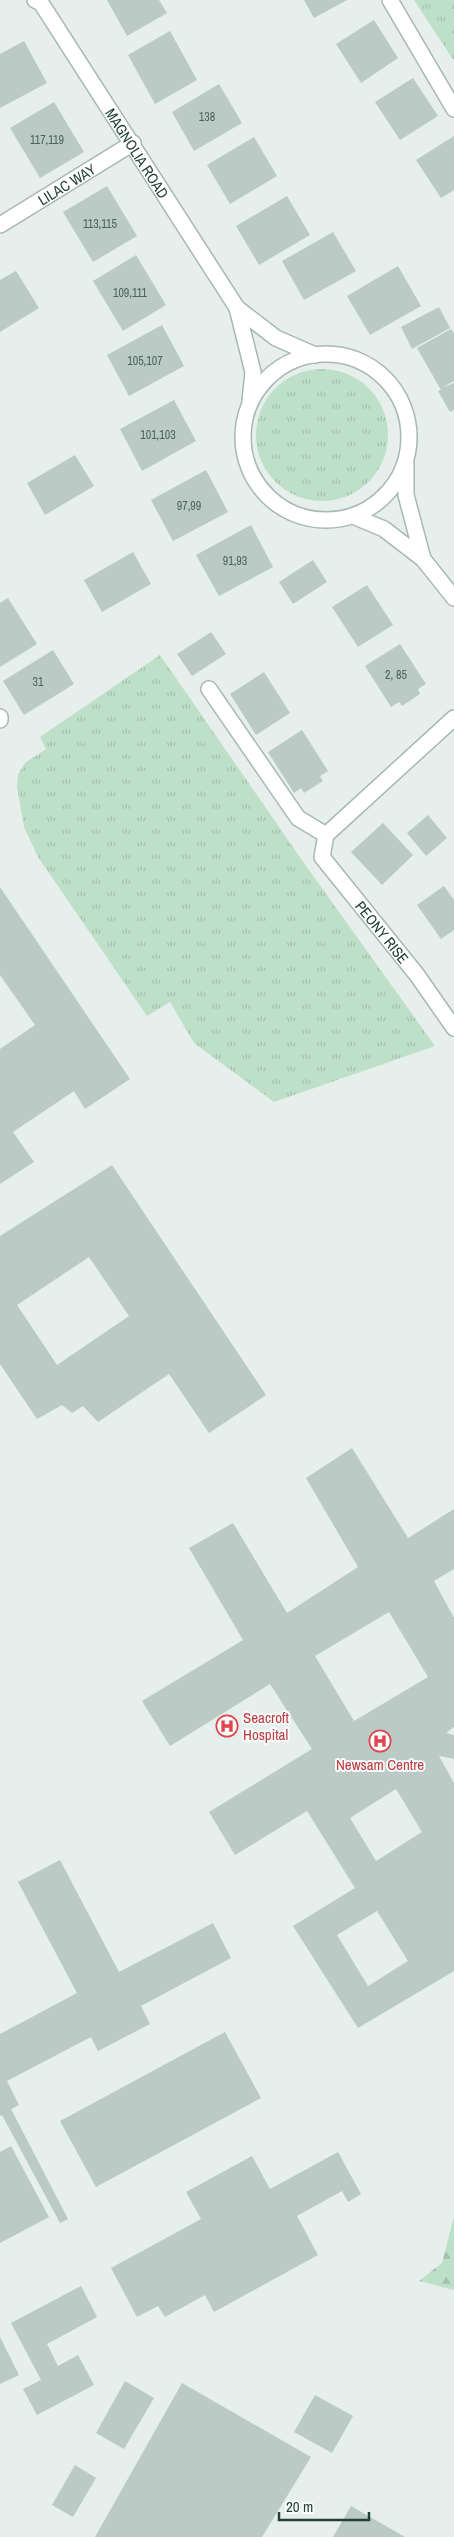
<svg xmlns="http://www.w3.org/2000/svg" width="454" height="2537" viewBox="0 0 454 2537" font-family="'Archivo Narrow',sans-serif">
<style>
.grass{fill:url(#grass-tufts)}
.forest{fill:url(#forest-firs)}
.building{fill:#bbcac4;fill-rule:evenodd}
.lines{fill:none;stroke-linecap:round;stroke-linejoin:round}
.minor-casing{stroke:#a8b8b2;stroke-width:18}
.minor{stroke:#fff;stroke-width:15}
.labels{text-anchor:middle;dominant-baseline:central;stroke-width:4;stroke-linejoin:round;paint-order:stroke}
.number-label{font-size:12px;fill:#4a645c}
.street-label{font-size:15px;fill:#24423a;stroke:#f7fbf9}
.health-label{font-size:15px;fill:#be3a42;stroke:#f7fbf9;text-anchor:start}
</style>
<defs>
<pattern id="grass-tufts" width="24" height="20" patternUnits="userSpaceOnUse" patternTransform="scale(1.25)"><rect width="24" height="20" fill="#bfe0c8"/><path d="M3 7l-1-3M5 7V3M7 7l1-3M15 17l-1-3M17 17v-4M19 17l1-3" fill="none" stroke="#a4c1ad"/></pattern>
<pattern id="forest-firs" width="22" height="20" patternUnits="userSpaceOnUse" patternTransform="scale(1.25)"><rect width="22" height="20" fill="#bfe0c8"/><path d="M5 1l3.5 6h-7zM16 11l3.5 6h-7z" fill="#a4c1ad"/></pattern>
</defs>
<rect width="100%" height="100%" fill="#e6efeb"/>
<g class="grass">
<path d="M414 0H454V61Z"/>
<circle cx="322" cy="435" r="66"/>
<path d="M160 655 304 863 435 1046 274 1102 194 1043 170 1002 147 1016 38 857 24 827 17 787 18 774 25 763 46 749 40 737Z"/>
</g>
<path class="forest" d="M454 2216V2290L419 2281 442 2263Z"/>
<g class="building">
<path d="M107 0H159L167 13 127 36Z"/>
<path d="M304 0H347L314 18Z"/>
<path d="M374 20 398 58 361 83 336 44Z"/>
<path d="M170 31 197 80 155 104 128 55Z"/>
<path d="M24 41 47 83 0 108V54Z"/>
<path d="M413 78 438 116 400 140 375 102Z"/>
<path d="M219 84 242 123 194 151 172 112Z"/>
<path d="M54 102 84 152 40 178 10 128Z"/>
<path d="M454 136V190L441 198 416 160Z"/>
<path d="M254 137 277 176 230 204 207 165Z"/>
<path d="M107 186 137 236 93 262 63 212Z"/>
<path d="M287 196 310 235 259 265 236 226Z"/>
<path d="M333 232 356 271 304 300 282 261Z"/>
<path d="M136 255 166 305 123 331 93 281Z"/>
<path d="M398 266 421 306 370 335 347 296Z"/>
<path d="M16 271 39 308 0 332V280Z"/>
<path d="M439 307 450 328 412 349 401 327Z"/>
<path d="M162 325 184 366 129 396 107 355Z"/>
<path d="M451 329 454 333V381L442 388 454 383V410L450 412 438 391 441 390 417 348Z"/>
<path d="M174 400 196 441 142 471 120 429Z"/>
<path d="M75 455 94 486 45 515 27 483Z"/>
<path d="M206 470 228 512 173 541 151 500Z"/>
<path d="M251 525 273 567 219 596 196 555Z"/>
<path d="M133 552 151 584 102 612 84 580Z"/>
<path d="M313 560 327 582 293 604 279 582Z"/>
<path d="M367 585 393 625 358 647 332 607Z"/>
<path d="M8 598 37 644 0 667V603Z"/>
<path d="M211 632 226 654 192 676 177 654Z"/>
<path d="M400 644 426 684 418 689 420 694 402 706 399 702 391 707 365 666Z"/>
<path d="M53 650 74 684 24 715 3 681Z"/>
<path d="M264 672 290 713 256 735 230 694Z"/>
<path d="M302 730 328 771 320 776 323 781 304 793 301 788 294 793 268 752Z"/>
<path d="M428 815 447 838 426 856 407 833Z"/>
<path d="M383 823 413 855 382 885 351 852Z"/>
<path d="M444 886 454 900V930L441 939 417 905Z"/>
<path d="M0 887 130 1079 85 1109 74 1091 13 1132 34 1162 0 1184V1049L35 1025 0 975Z"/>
<path d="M112 1165 266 1395 209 1433 169 1374 98 1422 83 1406 72 1413 62 1405 37 1419 0 1364V1236ZM89 1257 129 1316 57 1365 17 1305Z"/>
<path d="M352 1448 408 1538 454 1509V1569L434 1581 454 1618V1727L446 1733 454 1735V1759L439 1756 454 1783V1971L358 2028 293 1926 355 1888 307 1811 235 1855 209 1812 312 1749 270 1684 170 1746 142 1701 243 1640 189 1548 233 1523 287 1613 358 1567 306 1478ZM389 1612 428 1677 354 1721 315 1656ZM396 1789 422 1832 376 1861 350 1818ZM377 1911 408 1961 368 1986 337 1935Z"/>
<path d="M60 1860 119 1972 213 1923 231 1958 141 2006 150 2024 98 2051 91 2037 7 2081 19 2105 11 2109 68 2219 60 2223 2 2115 0 2116V2034L77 1993 18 1882Z"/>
<path d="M225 2032 261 2098 96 2187 60 2121Z"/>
<path d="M11 2146 49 2217 0 2243V2152Z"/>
<path d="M338 2152 361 2194 348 2202 342 2191 297 2216 318 2255 214 2312 205 2295 165 2317 158 2306 137 2317 111 2268 201 2219 186 2192 252 2156 270 2189Z"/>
<path d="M81 2286 97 2317 47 2344 58 2366 78 2355 94 2385 37 2415 23 2389 41 2380 11 2323Z"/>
<path d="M0 2337 19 2375 0 2384Z"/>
<path d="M125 2381 154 2398 124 2449 96 2433Z"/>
<path d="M182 2383 311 2457 262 2537H95Z"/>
<path d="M315 2395 353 2416 332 2453 294 2432Z"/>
<path d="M75 2465 96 2478 73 2517 52 2505Z"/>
<path d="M351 2506 405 2537H333Z"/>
</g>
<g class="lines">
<g class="minor-casing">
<g id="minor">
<path id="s1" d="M35 0 41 3 237 308"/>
<path d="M390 0 454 109"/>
<path id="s2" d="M0 225 133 143"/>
<circle cx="326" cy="437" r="83"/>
<path d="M250 401 253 372 237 308 276 338 315 355"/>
<path d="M353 516 384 529 423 559 406 495V464"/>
<path d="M423 559 454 598"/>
<path d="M209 689 298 818 326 835"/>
<path d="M0 717V720"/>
<path id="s3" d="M454 718 326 835 322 857 417 975 454 1028"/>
</g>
</g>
<use href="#minor" class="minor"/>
</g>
<defs>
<g id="hospital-ring" transform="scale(1.125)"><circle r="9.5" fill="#f7fbf9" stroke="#e0444e" stroke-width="1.5"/><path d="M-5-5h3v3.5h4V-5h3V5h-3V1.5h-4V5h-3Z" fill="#e0444e"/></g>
</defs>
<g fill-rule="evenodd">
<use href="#hospital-ring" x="227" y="1726"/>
<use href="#hospital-ring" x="380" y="1741"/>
</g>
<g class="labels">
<g class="number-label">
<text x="207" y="117">138</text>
<text x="47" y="140">117,119</text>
<text x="100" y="224">113,115</text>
<text x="130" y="293">109,111</text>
<text x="145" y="361">105,107</text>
<text x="158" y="435">101,103</text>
<text x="189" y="506">97,99</text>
<text x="235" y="561">91,93</text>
<text x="396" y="675">2, 85</text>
<text x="38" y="682">31</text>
</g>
<g class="street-label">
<text stroke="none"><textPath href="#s1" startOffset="185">MAGNOLIA ROAD</textPath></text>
<text stroke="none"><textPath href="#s2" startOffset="78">LILAC WAY</textPath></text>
<text stroke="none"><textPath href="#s3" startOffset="292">PEONY RISE</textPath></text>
</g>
<g class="health-label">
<text x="243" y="1717">Seacroft<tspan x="243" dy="17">Hospital</tspan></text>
<text x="380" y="1764" text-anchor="middle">Newsam Centre</text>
</g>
</g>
<path d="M279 2512v8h90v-8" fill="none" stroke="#24423a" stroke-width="2.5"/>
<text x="286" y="2512" font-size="15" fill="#24423a" stroke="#f7fbf9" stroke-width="4" paint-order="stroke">20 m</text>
</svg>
